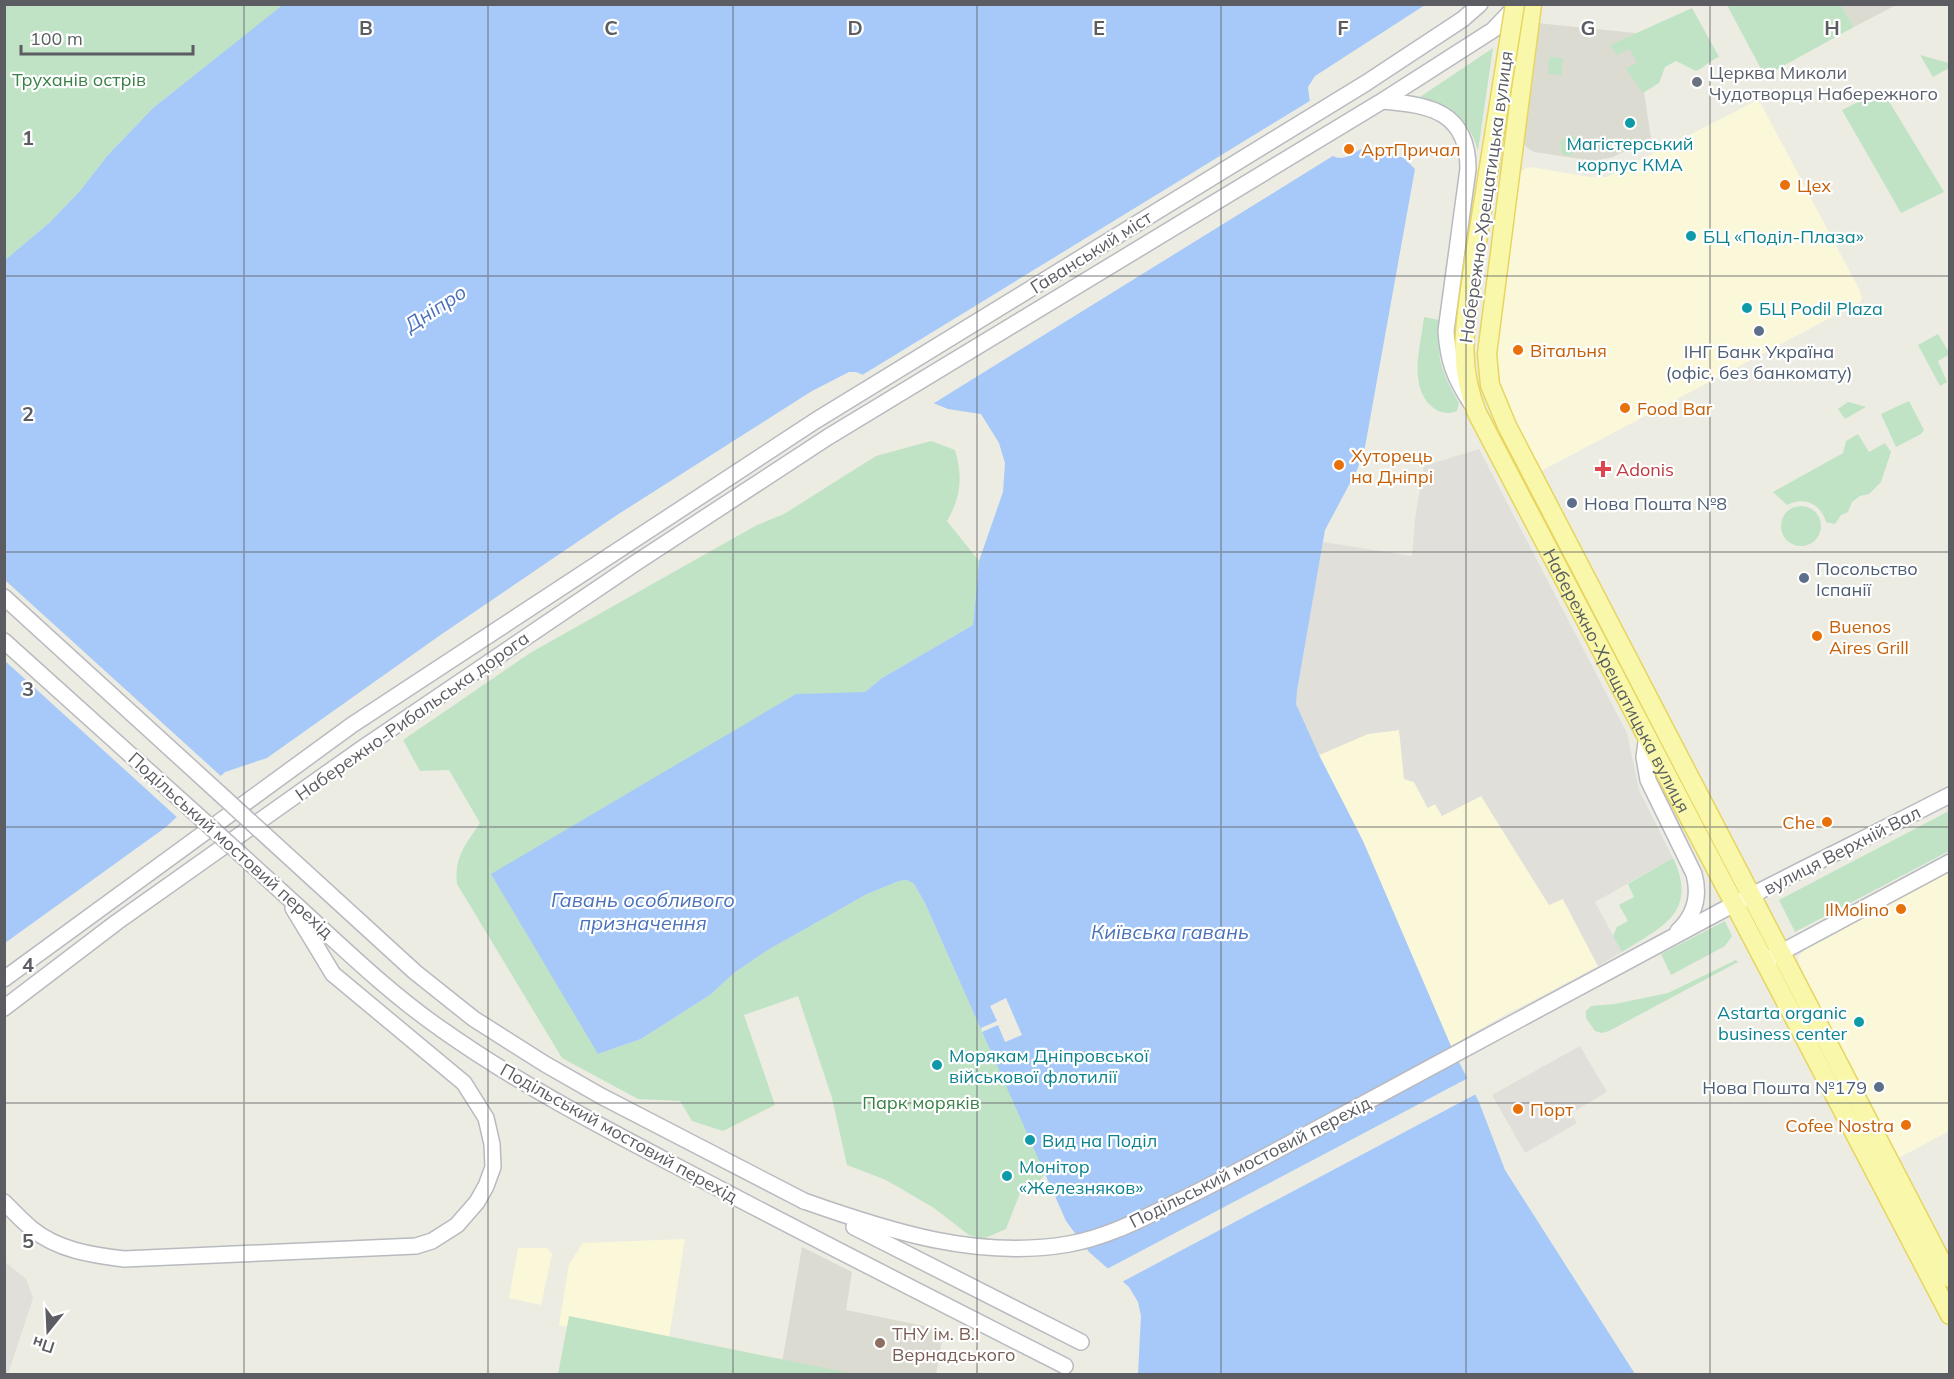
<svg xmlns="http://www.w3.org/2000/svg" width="1954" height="1379" viewBox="0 0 1954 1379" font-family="Mulish,sans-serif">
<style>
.commercial{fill:#fbf8d9}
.industrial{fill:#e0dfda}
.education{fill:#dcdbd1}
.green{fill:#c0e3c5}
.water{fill:#a6c9f9}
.pier{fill:#ecece2}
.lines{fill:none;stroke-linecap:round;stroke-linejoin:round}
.secondary-casing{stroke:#b8bac0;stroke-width:18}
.primary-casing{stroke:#e7d560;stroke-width:21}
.secondary{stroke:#fff;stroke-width:15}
.primary{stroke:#f9f8aa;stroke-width:18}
.secondary-bridge-casing{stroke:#b8bac0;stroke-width:18;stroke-linecap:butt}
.primary-bridge-casing{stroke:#e7d560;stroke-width:21;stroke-linecap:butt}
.secondary-bridge{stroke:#fff;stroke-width:15}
.primary-bridge{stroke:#f9f8aa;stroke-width:18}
.grid{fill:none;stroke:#5b5d62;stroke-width:1.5;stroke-opacity:0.55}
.worship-dot{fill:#6b7280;stroke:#fff;stroke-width:2}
.culture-dot{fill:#0f9aa8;stroke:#fff;stroke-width:2}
.food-dot{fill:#e8710a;stroke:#fff;stroke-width:2}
.service-dot{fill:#5c6f8a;stroke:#fff;stroke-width:2}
.health-dot{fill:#e0444e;stroke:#fff;stroke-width:2}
.education-dot{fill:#8d6e63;stroke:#fff;stroke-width:2}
.labels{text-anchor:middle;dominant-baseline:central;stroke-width:4.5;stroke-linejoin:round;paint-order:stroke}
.worship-label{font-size:18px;fill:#5b616d;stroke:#fff;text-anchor:start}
.park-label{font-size:18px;fill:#3a8148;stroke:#fff}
.culture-label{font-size:18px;fill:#0d838f;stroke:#fff;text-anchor:start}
.food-label{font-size:18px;fill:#c56008;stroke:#fff;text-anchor:start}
.street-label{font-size:18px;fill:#5b5d62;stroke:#fff}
.service-label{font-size:18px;fill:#4e5e75;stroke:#fff;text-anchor:start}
.health-label{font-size:18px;fill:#be3a42;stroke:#fff;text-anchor:start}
.education-label{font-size:18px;fill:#785e54;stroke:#fff;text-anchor:start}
.water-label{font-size:20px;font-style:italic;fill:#4a71ba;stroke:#fff}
.grid-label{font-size:20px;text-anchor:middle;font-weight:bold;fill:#5b5d62;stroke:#fff;stroke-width:4.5;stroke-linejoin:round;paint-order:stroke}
</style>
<rect width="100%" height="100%" fill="#ecece2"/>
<g class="commercial">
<path d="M1756 101 1761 104 1860 291 1862 298 1860 302 1543 470H1538L1498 391 1494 356 1519 173 1526 168 1531 167 1590 177H1607Z"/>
<path d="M1400 730 1404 779 1414 782 1427 808 1435 804 1442 816 1481 796 1549 905 1562 898 1598 966 1501 1017 1451 1046 1363 841 1319 755 1368 734Z"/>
<path d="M1949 871V1131L1895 1160 1799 964 1798 957 1807 947Z"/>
<path d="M685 1239 668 1344 559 1325 569 1264 583 1243Z"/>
<path d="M518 1248H547L552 1254 541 1305 509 1298Z"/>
</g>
<g class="industrial">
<path d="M1479 449 1627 733 1639 790 1673 858 1595 902 1622 952 1598 966 1563 899 1549 905 1481 796 1442 816 1435 804 1428 808 1414 782 1404 779 1399 730 1368 734 1319 755 1296 704 1297 691 1323 542 1412 556 1415 519 1424 466Z"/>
<path d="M1580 1046 1607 1092 1571 1113 1577 1123 1525 1153 1492 1095Z"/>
<path d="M5 1262 26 1279 33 1298 8 1374H4Z"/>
</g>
<g class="education">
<path d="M1841 5H1896L1854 27Z"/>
<path d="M1537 23 1635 33 1651 138 1613 157 1595 161 1534 152 1526 147 1522 140Z"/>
<path d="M802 1247 852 1272 846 1310 944 1330 936 1374H852L782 1363Z"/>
</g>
<g class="green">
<path d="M5 5H284L153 108 107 156 80 191 49 223 5 260Z"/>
<path d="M1727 5H1841L1854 27 1774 71 1766 72 1760 67Z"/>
<path d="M1692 8 1719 57C1709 61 1705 67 1696 71L1676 61 1665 67 1659 83 1643 93 1626 69 1637 62 1629 49 1617 55 1610 45Z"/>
<path d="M1493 48 1478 151C1469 118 1452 106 1420 97Z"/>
<path d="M1920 55 1949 63V68L1933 77Z"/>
<path d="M1549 57 1563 58 1562 75 1548 74Z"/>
<path d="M1882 90 1944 192 1901 213 1842 110Z"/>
<path d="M1572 136 1578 138 1586 148 1577 150 1569 156 1562 154 1560 142 1566 137Z"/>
<path d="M1424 317 1439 320C1437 358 1440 370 1459 403L1457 411C1447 415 1439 413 1431 406 1408 384 1421 345 1424 317Z"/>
<path d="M1938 334 1950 354 1938 361 1947 382 1940 386 1918 345Z"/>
<path d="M1909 401 1924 430 1921 434 1896 447 1881 414Z"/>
<path d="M1848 402H1849L1866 407 1845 419 1838 409Z"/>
<path d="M1858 434 1869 452 1885 443 1891 452 1881 482 1869 494 1860 496 1852 502 1848 512 1841 515 1835 524 1826 522C1821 504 1804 496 1787 505L1773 492 1843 453 1846 441Z"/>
<path d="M931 441 955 450C963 477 961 497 947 521L979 561 973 625 882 678 865 692 843 694 598 1054 641 1039 710 995 734 973 766 951 867 894 899 881 907 880 914 884 925 903 1046 1173 1035 1186 1024 1183 1006 1229 983 1239 969 1235 934 1208 886 1180 847 1165 832 1098 798 996 744 1015 775 1105 723 1131 692 1121 680 1101 638 1099 562 1058 457 884C454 857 466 844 480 823L449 770 420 771 403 740 530 653 757 525 784 514 876 456Z"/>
<circle cx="1801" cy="526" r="20"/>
<path d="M1949 811V851L1795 932 1779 900Z"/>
<path d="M1673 858C1699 912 1662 927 1622 952L1613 936 1617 927 1628 921 1619 905 1634 897 1628 884Z"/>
<path d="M1725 921 1732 936 1725 946 1671 975 1661 954Z"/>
<path d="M1736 960 1738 962 1609 1031 1602 1033 1595 1031 1586 1018V1011L1591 1006 1615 1004 1668 993Z"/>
<path d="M569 1316 854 1374H558Z"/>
</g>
<path class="water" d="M284 4 1425 5 1315 76 1308 87C1310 105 1317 158 1341 158 1350 158 1358 149 1367 147L1398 157H1403L1415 169 1365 447 1357 470 1325 530 1297 691 1296 704 1319 755 1363 841 1451 1046 1479 1102 1505 1170 1635 1374H1138L1141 1316 1138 1302 1129 1287 1089 1252 1066 1221 925 903 914 884 907 880 899 881 867 894 766 951 734 973 710 995 641 1039 598 1054 491 874 796 694 865 692 882 678 973 625 979 561 1003 492 1005 463 999 443 981 414 948 409 856 372H849L812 391 617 515 439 636 267 758 225 772 166 827 5 943V260L49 223 80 191 107 156 153 108Z"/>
<g class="pier">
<path d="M1313 99 1325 144 1336 154 931 405 859 377Z"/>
<path d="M5 580 223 778 179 819 4 660Z"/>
<path d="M1006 998 1022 1035 1005 1042 998 1025 982 1032 981 1028 997 1021 990 1006Z"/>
<path d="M1470 1077 1478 1093 1120 1283 1105 1270Z"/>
</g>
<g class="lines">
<g class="secondary-casing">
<g id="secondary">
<path d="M1383 101C1431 105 1468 112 1468 169L1446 331C1448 361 1454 377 1471 403"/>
<path d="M4 597 219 793"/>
<path d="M4 641 195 813"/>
<path d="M1647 735 1644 757 1648 780 1694 874C1700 896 1695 915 1678 931"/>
<path d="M283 893C335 940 386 991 444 1031 525 1088 612 1132 699 1178 820 1242 943 1304 1065 1366"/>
<path d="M1765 961 1950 862"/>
<path d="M4 979 352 725 815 421 1366 83 1463 19 1480 4"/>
<path d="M4 1008 117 922 364 747 634 564 828 437 1379 103 1493 30 1516 6"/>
<path d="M804 1201C889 1231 978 1260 1069 1244 1109 1237 1145 1217 1181 1200 1246 1168 1309 1133 1372 1099 1489 1036 1606 972 1723 910 1798 871 1874 834 1950 795"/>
<path d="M4 1202C13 1211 22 1221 32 1229 58 1250 91 1255 124 1259L416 1246 432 1241 457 1225 477 1202 486 1186 493 1167 492 1144 486 1118 464 1083 333 974 293 908"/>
<path d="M854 1227 1081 1342"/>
</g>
</g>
<g class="primary-casing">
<g id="primary">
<path d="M1532 4 1487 354 1490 385 1507 426 1950 1278"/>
<path id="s1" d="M1474 261C1467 318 1455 357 1477 413L1950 1315"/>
</g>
</g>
<use href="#secondary" class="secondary"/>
<use href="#primary" class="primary"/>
<g class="secondary-bridge-casing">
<g id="secondary-bridge">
<path d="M219 793 415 972 474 1019 545 1064 601 1096 804 1201"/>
<path d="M195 813 283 893"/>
</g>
</g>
<g class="primary-bridge-casing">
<path id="primary-bridge" d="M1474 261 1515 4"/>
</g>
<use href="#secondary-bridge" class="secondary-bridge"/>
<use href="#primary-bridge" class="primary-bridge"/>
</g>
<path class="grid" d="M244 4V1374M488 4V1374M733 4V1374M977 4V1374M1221 4V1374M1466 4V1374M1710 4V1374M4 276H1950M4 552H1950M4 827H1950M4 1103H1950"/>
<circle class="worship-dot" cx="1697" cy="82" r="6"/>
<g class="culture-dot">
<circle cx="1630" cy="123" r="6"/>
<circle cx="1691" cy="236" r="6"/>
<circle cx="1747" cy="308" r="6"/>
<circle cx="1859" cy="1022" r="6"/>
<circle cx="937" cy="1065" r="6"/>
<circle cx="1030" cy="1140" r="6"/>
<circle cx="1007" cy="1176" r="6"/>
</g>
<g class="food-dot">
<circle cx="1349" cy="149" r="6"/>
<circle cx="1785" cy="185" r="6"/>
<circle cx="1518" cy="350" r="6"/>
<circle cx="1625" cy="408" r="6"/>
<circle cx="1339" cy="465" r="6"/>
<circle cx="1817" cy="636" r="6"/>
<circle cx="1827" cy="822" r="6"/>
<circle cx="1901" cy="909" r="6"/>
<circle cx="1518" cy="1109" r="6"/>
<circle cx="1906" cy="1125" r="6"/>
</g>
<g class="service-dot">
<circle cx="1759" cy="331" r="6"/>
<circle cx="1572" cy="503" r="6"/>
<circle cx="1804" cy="578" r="6"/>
<circle cx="1879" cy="1087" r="6"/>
</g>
<path class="health-dot" d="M1600 460h6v6h6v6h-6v6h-6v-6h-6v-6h6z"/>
<circle class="education-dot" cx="880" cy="1343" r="6"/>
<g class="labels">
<g class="worship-label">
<text x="1709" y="72">Церква Миколи<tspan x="1709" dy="21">Чудотворця Набережного</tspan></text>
</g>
<g class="park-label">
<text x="79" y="79">Труханів острів</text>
<text x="921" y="1102">Парк моряків</text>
</g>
<g class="culture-label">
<text x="1630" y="143" text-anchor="middle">Магістерський<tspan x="1630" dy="21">корпус КМА</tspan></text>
<text x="1703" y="236">БЦ «Поділ-Плаза»</text>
<text x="1759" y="308">БЦ Podil Plaza</text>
<text x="1847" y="1012" text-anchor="end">Astarta organic<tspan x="1847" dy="21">business center</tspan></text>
<text x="949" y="1055">Морякам Дніпровської<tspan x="949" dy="21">військової флотилії</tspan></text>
<text x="1042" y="1140">Вид на Поділ</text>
<text x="1019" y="1166">Монітор<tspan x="1019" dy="21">«Железняков»</tspan></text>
</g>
<g class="food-label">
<text x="1361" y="149">АртПричал</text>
<text x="1797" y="185">Цех</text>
<text x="1530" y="350">Вітальня</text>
<text x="1637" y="408">Food Bar</text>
<text x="1351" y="455">Хуторець<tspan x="1351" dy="21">на Дніпрі</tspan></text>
<text x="1829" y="626">Buenos<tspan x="1829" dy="21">Aires Grill</tspan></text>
<text x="1815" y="822" text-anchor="end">Che</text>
<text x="1889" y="909" text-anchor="end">IlMolino</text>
<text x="1530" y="1109">Порт</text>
<text x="1894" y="1125" text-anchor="end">Сofee Nostra</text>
</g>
<g class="street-label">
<text transform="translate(1486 197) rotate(-82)">Набережно-Хрещатицька вулиця</text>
<text transform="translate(1091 252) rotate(-32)">Гаванський міст</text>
<text stroke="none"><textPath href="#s1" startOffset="456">Набережно-Хрещатицька вулиця</textPath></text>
<text transform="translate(412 716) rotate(-35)">Набережно-Рибальська дорога</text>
<text transform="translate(231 845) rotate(42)">Подільський мостовий перехід</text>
<text transform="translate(1842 850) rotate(-27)">вулиця Верхній Вал</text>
<text transform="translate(619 1133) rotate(29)">Подільський мостовий перехід</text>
<text transform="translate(1250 1162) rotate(-27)">Подільський мостовий перехід</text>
</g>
<g class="service-label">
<text x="1759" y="351" text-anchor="middle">ІНГ Банк Україна<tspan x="1759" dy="21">(офіс, без банкомату)</tspan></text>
<text x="1584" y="503">Нова Пошта №8</text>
<text x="1816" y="568">Посольство<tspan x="1816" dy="21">Іспанії</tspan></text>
<text x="1867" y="1087" text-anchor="end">Нова Пошта №179</text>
</g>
<g class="health-label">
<text x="1616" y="469">Adonis</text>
</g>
<g class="education-label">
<text x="892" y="1333">ТНУ ім. В.І<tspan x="892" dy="21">Вернадського</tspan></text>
</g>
<g class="water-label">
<text transform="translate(435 308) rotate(-33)">Дніпро</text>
<text x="643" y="899">Гавань особливого<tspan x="643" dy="23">призначення</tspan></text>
<text x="1170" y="931">Київська гавань</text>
</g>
</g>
<g class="grid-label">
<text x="366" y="35">B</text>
<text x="611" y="35">C</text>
<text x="855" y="35">D</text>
<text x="1099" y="35">E</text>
<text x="1343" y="35">F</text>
<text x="1588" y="35">G</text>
<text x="1832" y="35">H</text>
<text x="28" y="145">1</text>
<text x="28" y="421">2</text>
<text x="28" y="696">3</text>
<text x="28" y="972">4</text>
<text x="28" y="1248">5</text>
</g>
<rect width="1954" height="1379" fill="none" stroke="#5b5d62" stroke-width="12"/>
<g transform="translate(48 1331) rotate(198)" stroke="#ffffff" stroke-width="4.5" paint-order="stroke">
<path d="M0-4.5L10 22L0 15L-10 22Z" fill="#5b5d62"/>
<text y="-9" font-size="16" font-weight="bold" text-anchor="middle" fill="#5b5d62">Пн</text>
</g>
<path d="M21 45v9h172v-9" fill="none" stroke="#5b5d62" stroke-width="3"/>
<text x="30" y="45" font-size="18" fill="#5b5d62" stroke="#ffffff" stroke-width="4.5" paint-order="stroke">100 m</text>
</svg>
